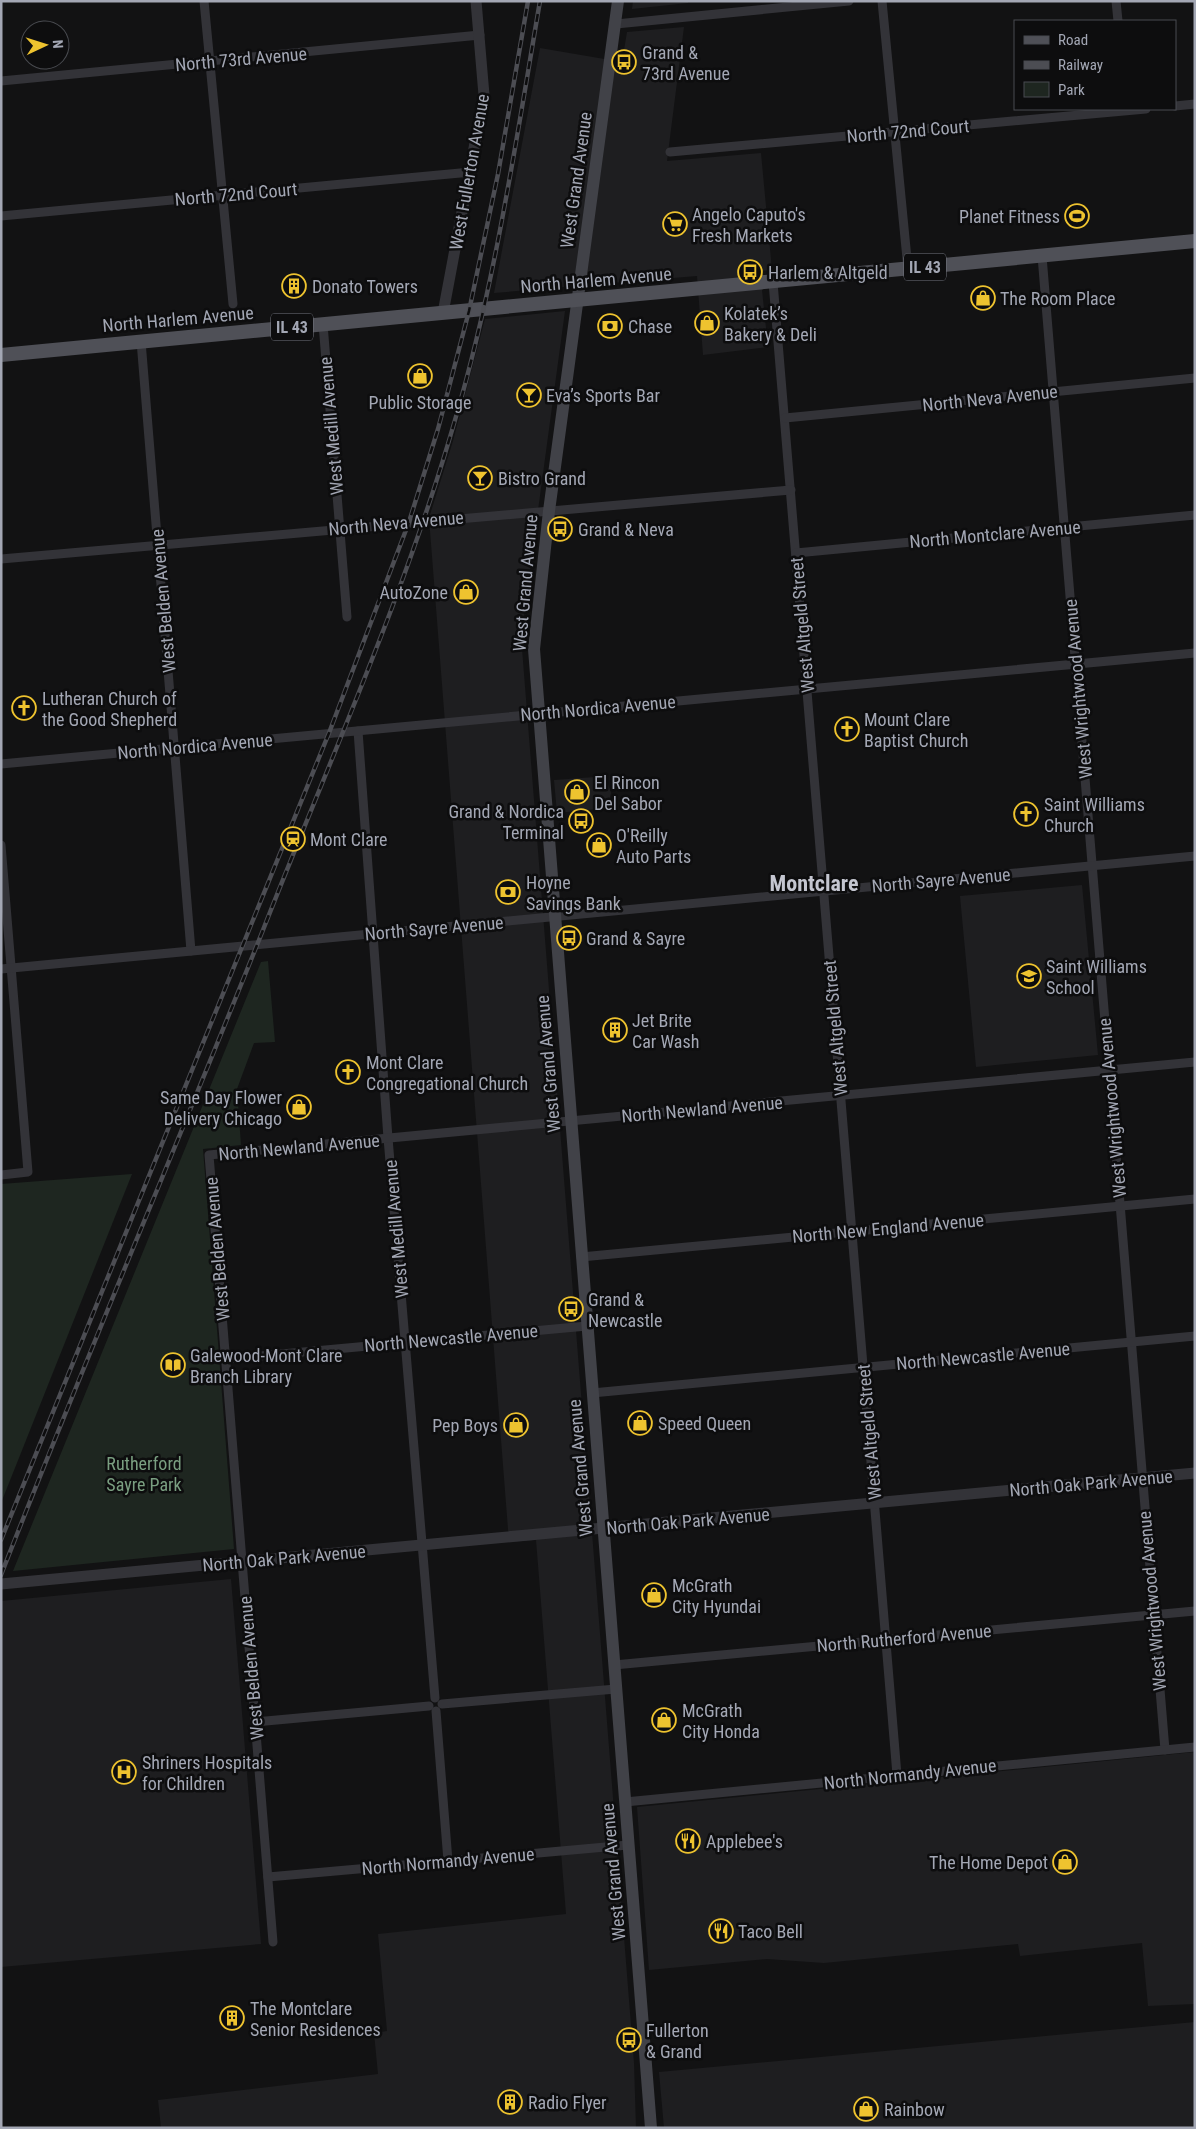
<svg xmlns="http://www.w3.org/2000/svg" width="1196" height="2129" viewBox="0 0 1196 2129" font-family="'Roboto Condensed',sans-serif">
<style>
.built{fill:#1e1e20}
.green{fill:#1e2620}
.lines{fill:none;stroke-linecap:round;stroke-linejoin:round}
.minor{stroke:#333338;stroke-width:9}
.tertiary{stroke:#333338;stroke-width:11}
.secondary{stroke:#414248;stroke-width:12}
.primary{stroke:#4f5057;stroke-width:14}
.rail-casing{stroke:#4c4d53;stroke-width:4.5}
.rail{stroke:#0d0d0e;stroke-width:2.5;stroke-dasharray:8;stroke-linecap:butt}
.labels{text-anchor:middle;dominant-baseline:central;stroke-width:5;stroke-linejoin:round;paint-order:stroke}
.shield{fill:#0d0d0e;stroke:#767982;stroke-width:1}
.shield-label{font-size:16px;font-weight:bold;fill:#a3a7b4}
.poi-label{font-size:18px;fill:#a3a7b4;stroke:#0d0d0e;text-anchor:start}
.street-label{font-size:18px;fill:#a3a7b4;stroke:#0d0d0e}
.park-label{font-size:18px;fill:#7a9f81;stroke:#0d0d0e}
.district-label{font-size:22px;font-weight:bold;fill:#c4c6d0;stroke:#0d0d0e}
</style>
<rect width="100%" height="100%" fill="#121213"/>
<g class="built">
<path d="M633 1H688V3L632 9Z"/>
<path d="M684 27 667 161 761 153 772 270 760 271 768 347 703 355 697 276 494 293 540 48 622 62 627 32Z"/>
<path d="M565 311 521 636 634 2063 636 2128H161L158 2100 378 2074 374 2033 387 2031 378 1934 566 1914 536 1540 509 1542 429 518 453 441 485 319Z"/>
<path d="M595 777 602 778 608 784 611 793 609 801 604 807 598 809 557 813 554 780Z"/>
<path d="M1082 885 1098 1055 976 1067 960 896Z"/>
<path d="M231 1579 261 1944 1 1967V1601Z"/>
<path d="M1195 1752V2004L1148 2006 1142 1943 1020 1956 1018 1944 824 1963 767 1959 649 1970 637 1807Z"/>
<path d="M1195 2022V2128H664L659 2072Z"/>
</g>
<g class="green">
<path d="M268 961 275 1042 254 1043 237 1089 241 1145 203 1149 234 1549 13 1571 261 962Z"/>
<path d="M132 1174 1 1503V1184Z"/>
</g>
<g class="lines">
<g class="minor">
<path d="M204 1 233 304"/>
<path d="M882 1 908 269"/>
<path d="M1116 1 1118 21"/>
<path d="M616 24 849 1"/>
<path d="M1 81 480 35"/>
<path d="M1175 106 1195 104"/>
<path d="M670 152 1146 109"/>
<path d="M1 216 471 172"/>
<path d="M1042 256 1165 1750"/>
<path d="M773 282 897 1775"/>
<path d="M323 324 347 617"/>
<path d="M141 341 191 951"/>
<path d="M785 418 1195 378"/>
<path d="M796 553 1195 515"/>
<path d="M1 559 791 490"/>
<path d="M358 731 388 1138 435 1698"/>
<path d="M1 764 1195 653"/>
<path d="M1 845 28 1172 1 1175"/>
<path d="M1 969 1195 856"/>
<path d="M581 1257 1195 1199"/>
<path d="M226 1359 587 1326"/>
<path d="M592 1393 1195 1336"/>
<path d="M614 1665 1195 1611"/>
<path d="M442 1704 616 1689"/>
<path d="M436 1711 448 1861"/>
<path d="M255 1722 429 1706"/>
<path d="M625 1802 1195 1747"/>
<path d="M268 1877 628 1845"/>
<path d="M273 1942 209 1155 1195 1062"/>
</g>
<g class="tertiary">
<path d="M443 313 484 95 476 1"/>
<path d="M1 1584 1195 1473"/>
</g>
<path class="secondary" d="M618 1 549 511 534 649 651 2128"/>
<path class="primary" d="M1 355 1195 241"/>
<g class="rail-casing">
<g id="rail">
<path d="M1 1540 329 733 409 522 438 429 469 311 498 174 528 1"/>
<path d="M1 1575C85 1359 177 1146 263 930 329 761 405 595 455 420 495 284 516 141 540 1"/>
</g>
</g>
<use href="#rail" class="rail"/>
</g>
<defs>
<g id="bus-ring" transform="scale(1.25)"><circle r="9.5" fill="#0d0d0e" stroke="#eec32f" stroke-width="1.5"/><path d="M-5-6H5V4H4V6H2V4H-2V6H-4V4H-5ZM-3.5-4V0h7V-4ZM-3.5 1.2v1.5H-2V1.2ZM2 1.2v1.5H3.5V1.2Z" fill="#eec32f"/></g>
<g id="stadium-ring" transform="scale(1.25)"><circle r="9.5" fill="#0d0d0e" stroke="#eec32f" stroke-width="1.5"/><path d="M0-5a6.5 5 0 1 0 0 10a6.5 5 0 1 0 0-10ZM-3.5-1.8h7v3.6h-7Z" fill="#eec32f"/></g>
<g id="supermarket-ring" transform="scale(1.25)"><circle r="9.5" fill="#0d0d0e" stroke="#eec32f" stroke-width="1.5"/><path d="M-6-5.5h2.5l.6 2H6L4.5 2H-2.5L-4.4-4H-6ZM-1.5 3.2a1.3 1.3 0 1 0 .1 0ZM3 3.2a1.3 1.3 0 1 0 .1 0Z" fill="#eec32f"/></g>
<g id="building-ring" transform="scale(1.25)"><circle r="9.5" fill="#0d0d0e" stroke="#eec32f" stroke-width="1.5"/><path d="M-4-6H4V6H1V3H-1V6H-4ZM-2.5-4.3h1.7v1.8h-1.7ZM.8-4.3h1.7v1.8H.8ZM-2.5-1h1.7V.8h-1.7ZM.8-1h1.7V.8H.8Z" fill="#eec32f"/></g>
<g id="shop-ring" transform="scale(1.25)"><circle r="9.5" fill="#0d0d0e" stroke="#eec32f" stroke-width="1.5"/><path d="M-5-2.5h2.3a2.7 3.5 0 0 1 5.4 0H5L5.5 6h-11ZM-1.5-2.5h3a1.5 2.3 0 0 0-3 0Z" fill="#eec32f"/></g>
<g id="bank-ring" transform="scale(1.25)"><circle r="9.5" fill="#0d0d0e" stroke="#eec32f" stroke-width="1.5"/><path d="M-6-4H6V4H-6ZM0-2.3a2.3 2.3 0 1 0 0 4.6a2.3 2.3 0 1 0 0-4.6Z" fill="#eec32f"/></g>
<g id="bar-ring" transform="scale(1.25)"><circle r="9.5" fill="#0d0d0e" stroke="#eec32f" stroke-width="1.5"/><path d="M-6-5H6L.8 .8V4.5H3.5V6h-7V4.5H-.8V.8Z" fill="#eec32f"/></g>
<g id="church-ring" transform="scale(1.25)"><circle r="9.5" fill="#0d0d0e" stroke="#eec32f" stroke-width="1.5"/><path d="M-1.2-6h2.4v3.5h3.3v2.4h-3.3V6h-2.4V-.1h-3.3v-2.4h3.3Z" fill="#eec32f"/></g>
<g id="station-ring" transform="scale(1.25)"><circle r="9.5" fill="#0d0d0e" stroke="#eec32f" stroke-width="1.5"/><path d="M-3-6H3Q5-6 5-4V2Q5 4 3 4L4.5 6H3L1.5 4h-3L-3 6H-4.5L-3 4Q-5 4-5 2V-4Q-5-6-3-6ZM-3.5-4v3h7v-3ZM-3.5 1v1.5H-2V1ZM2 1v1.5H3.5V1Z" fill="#eec32f"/></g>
<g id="school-ring" transform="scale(1.25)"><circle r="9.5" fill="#0d0d0e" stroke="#eec32f" stroke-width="1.5"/><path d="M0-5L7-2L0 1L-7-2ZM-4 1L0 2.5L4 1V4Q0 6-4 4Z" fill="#eec32f"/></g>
<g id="library-ring" transform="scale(1.25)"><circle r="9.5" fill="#0d0d0e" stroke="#eec32f" stroke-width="1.5"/><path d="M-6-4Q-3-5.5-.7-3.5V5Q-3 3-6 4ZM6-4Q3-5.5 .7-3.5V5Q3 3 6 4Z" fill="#eec32f"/></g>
<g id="hospital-ring" transform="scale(1.25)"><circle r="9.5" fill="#0d0d0e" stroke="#eec32f" stroke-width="1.5"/><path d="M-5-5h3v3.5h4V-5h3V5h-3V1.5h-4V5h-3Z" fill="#eec32f"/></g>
<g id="restaurant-ring" transform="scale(1.25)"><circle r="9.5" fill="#0d0d0e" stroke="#eec32f" stroke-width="1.5"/><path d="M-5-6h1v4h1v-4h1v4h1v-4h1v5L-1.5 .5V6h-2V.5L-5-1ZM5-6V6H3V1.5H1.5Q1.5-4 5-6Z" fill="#eec32f"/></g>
</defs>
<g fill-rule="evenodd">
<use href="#bus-ring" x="624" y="62"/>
<use href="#stadium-ring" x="1077" y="216"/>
<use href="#supermarket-ring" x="675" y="224"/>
<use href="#bus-ring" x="750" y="272"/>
<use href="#building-ring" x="294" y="286"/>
<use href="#shop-ring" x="983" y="298"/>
<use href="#shop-ring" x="707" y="323"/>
<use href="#bank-ring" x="610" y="326"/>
<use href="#shop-ring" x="420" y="376"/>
<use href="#bar-ring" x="529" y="395"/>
<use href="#bar-ring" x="480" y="478"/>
<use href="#bus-ring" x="560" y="529"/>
<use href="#shop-ring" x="466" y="592"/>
<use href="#church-ring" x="24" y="708"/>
<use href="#church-ring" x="847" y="729"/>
<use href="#shop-ring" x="577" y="792"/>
<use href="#church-ring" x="1026" y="814"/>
<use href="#bus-ring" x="581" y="821"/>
<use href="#station-ring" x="293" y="839"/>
<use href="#shop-ring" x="599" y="845"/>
<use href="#bank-ring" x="508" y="892"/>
<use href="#bus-ring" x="569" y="938"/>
<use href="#school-ring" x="1029" y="976"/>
<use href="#building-ring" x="615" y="1030"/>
<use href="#church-ring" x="348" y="1072"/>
<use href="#shop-ring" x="299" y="1107"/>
<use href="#bus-ring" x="571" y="1309"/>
<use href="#library-ring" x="173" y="1365"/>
<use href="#shop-ring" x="640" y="1423"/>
<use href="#shop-ring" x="516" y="1425"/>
<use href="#shop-ring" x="654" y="1595"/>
<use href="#shop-ring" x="664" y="1720"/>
<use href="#hospital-ring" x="124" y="1772"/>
<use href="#restaurant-ring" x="688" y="1841"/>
<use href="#shop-ring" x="1065" y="1862"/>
<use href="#restaurant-ring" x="721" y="1931"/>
<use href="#building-ring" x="232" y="2018"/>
<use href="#bus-ring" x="629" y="2040"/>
<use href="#building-ring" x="510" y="2102"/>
<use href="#shop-ring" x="866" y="2109"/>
</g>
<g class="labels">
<g class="shield">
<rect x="904" y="253.5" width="42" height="27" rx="4"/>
<rect x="271" y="313.5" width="42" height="27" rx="4"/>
</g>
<g class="shield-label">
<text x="925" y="267">IL 43</text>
<text x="292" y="327">IL 43</text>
</g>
<g class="poi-label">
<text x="642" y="52">Grand &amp;<tspan x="642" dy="21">73rd Avenue</tspan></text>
<text x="692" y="214">Angelo Caputo's<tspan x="692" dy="21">Fresh Markets</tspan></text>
<text x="1060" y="216" text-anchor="end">Planet Fitness</text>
<text x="768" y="272">Harlem &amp; Altgeld</text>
<text x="312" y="286">Donato Towers</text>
<text x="1000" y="298">The Room Place</text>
<text x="724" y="313">Kolatek’s<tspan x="724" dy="21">Bakery &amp; Deli</tspan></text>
<text x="628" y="326">Chase</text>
<text x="546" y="395">Eva’s Sports Bar</text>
<text x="420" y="402" text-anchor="middle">Public Storage</text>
<text x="498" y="478">Bistro Grand</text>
<text x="578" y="529">Grand &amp; Neva</text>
<text x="448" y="592" text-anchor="end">AutoZone</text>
<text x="42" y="698">Lutheran Church of<tspan x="42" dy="21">the Good Shepherd</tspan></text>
<text x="864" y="719">Mount Clare<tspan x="864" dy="21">Baptist Church</tspan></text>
<text x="594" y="782">El Rincon<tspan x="594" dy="21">Del Sabor</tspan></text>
<text x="1044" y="804">Saint Williams<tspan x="1044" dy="21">Church</tspan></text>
<text x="564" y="811" text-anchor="end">Grand &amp; Nordica<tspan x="564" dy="21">Terminal</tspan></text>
<text x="616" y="835">O'Reilly<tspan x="616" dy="21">Auto Parts</tspan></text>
<text x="310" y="839">Mont Clare</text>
<text x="526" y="882">Hoyne<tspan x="526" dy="21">Savings Bank</tspan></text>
<text x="586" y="938">Grand &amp; Sayre</text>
<text x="1046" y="966">Saint Williams<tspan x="1046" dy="21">School</tspan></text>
<text x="632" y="1020">Jet Brite<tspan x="632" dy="21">Car Wash</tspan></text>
<text x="366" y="1062">Mont Clare<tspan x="366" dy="21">Congregational Church</tspan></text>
<text x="282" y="1097" text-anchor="end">Same Day Flower<tspan x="282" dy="21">Delivery Chicago</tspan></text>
<text x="588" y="1299">Grand &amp;<tspan x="588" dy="21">Newcastle</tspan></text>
<text x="190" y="1355">Galewood-Mont Clare<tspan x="190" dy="21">Branch Library</tspan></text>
<text x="658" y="1423">Speed Queen</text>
<text x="498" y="1425" text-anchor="end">Pep Boys</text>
<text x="672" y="1585">McGrath<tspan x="672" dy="21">City Hyundai</tspan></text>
<text x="682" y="1710">McGrath<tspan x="682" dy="21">City Honda</tspan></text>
<text x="142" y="1762">Shriners Hospitals<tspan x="142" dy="21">for Children</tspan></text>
<text x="706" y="1841">Applebee's</text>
<text x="1048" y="1862" text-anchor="end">The Home Depot</text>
<text x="738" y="1931">Taco Bell</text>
<text x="250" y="2008">The Montclare<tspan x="250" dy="21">Senior Residences</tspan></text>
<text x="646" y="2030">Fullerton<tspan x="646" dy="21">&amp; Grand</tspan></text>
<text x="528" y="2102">Radio Flyer</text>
<text x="884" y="2109">Rainbow</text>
</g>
<g class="street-label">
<text transform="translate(241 59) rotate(-5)">North 73rd Avenue</text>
<text transform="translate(908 131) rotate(-5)">North 72nd Court</text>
<text transform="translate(469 172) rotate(-80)">West Fullerton Avenue</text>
<text transform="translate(576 180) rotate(-82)">West Grand Avenue</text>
<text transform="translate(236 194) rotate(-5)">North 72nd Court</text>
<text transform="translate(596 280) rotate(-5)">North Harlem Avenue</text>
<text transform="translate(178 319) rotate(-5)">North Harlem Avenue</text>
<text transform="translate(990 398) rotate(-6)">North Neva Avenue</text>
<text transform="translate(331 426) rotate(-95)">West Medill Avenue</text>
<text transform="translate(396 523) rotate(-5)">North Neva Avenue</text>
<text transform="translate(995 534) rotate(-5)">North Montclare Avenue</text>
<text transform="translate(525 583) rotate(-85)">West Grand Avenue</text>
<text transform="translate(163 601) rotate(-95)">West Belden Avenue</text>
<text transform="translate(802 625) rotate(-95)">West Altgeld Street</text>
<text transform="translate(1078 689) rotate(-95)">West Wrightwood Avenue</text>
<text transform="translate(598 708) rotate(-5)">North Nordica Avenue</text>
<text transform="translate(195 746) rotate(-5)">North Nordica Avenue</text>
<text transform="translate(941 880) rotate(-5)">North Sayre Avenue</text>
<text transform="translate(434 928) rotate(-5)">North Sayre Avenue</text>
<text transform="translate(835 1028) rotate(-95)">West Altgeld Street</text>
<text transform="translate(548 1064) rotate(-95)">West Grand Avenue</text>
<text transform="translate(1112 1108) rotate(-95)">West Wrightwood Avenue</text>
<text transform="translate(702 1109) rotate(-5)">North Newland Avenue</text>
<text transform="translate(299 1147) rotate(-5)">North Newland Avenue</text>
<text transform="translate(888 1228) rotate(-5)">North New England Avenue</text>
<text transform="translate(396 1229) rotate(-95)">West Medill Avenue</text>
<text transform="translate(217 1249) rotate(-95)">West Belden Avenue</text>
<text transform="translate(451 1338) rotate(-5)">North Newcastle Avenue</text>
<text transform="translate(983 1356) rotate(-5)">North Newcastle Avenue</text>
<text transform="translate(869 1432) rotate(-95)">West Altgeld Street</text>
<text transform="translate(580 1468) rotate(-95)">West Grand Avenue</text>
<text transform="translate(1091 1483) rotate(-5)">North Oak Park Avenue</text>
<text transform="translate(688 1521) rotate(-5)">North Oak Park Avenue</text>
<text transform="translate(284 1558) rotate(-5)">North Oak Park Avenue</text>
<text transform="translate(1152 1601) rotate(-95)">West Wrightwood Avenue</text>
<text transform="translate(904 1638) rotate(-5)">North Rutherford Avenue</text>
<text transform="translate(251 1668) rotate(-95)">West Belden Avenue</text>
<text transform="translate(910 1774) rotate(-6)">North Normandy Avenue</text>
<text transform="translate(448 1861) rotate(-5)">North Normandy Avenue</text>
<text transform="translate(613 1872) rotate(-95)">West Grand Avenue</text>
</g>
<g class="park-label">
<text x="144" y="1463">Rutherford<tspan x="144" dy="21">Sayre Park</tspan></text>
</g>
<g class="district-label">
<text x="814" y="883">Montclare</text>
</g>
</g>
<rect width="1196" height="2129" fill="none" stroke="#a3a7b4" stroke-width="5"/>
<rect x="1014" y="20" width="162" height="90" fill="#0d0d0e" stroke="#494b50"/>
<rect x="1024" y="36" width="25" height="8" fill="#4f5057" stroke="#494b50"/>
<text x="1058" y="45" font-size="15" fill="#a3a7b4">Road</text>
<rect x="1024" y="61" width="25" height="8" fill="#4c4d53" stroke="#494b50"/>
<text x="1058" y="70" font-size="15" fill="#a3a7b4">Railway</text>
<rect x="1024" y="82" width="25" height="15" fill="#1e2620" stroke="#494b50"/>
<text x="1058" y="95" font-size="15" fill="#a3a7b4">Park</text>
<g transform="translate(45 45) rotate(86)"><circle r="24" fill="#0d0d0e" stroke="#494b50"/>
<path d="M0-4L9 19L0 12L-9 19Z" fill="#eec32f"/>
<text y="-8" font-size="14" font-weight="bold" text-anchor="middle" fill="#a3a7b4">N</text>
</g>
</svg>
